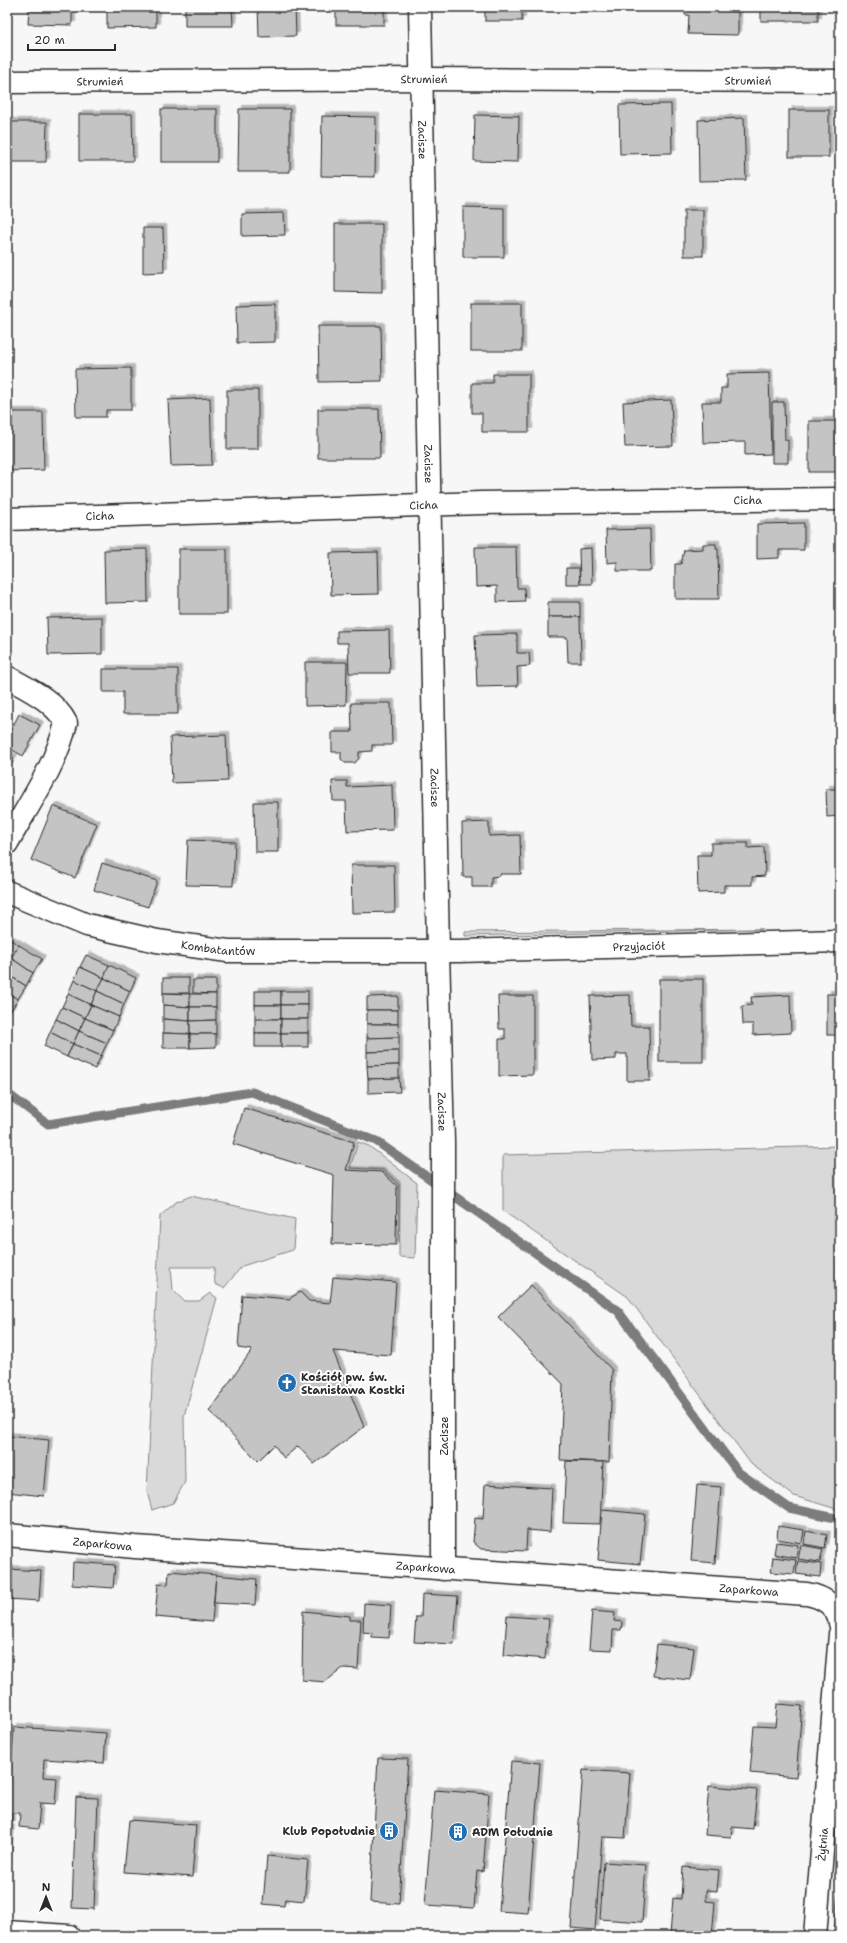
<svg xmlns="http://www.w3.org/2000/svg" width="847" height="1943" viewBox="0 0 847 1943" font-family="'Shantell Sans',sans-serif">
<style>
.green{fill:#d9d9d9;stroke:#828282}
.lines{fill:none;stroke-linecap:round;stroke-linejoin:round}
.stream{stroke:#7b7b7b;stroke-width:9}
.building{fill:#c4c4c4;stroke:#2b2b2b;filter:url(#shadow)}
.minor-casing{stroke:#2b2b2b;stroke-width:25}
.minor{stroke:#fff;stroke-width:22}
.labels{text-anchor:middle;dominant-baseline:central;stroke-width:4;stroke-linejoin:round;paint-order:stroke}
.street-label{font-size:11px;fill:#2b2b2b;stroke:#fff}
.poi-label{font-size:11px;font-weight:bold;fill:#2b2b2b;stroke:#fff;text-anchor:start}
</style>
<defs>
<filter id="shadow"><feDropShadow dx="3.5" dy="-3.5" stdDeviation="0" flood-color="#0004"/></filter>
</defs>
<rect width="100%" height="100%" fill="#f7f7f7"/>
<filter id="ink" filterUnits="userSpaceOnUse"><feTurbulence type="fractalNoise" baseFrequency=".025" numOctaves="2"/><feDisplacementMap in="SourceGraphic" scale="8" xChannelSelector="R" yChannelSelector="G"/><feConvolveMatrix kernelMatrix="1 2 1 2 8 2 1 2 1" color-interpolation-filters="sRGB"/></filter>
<g filter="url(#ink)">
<g class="green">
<path d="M763 929 465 936V932Z"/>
<path d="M358 1142 369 1146 417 1183 415 1258 399 1257V1185L383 1170 350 1168Z"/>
<path d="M840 1146V1510L794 1496 751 1464 628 1297 503 1211V1155Z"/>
<path d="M191 1196 295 1219 293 1250 242 1266 224 1288 215 1284 214 1267H171L173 1290 184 1301H199L210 1293 217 1298 184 1416 185 1482 173 1503 152 1510 147 1492 160 1216 176 1202Z"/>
</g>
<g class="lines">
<path class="stream" d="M7 1093 48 1124 252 1092 376 1141 618 1311 738 1472 789 1508 840 1519"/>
</g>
<g class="building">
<path d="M29 7H72V25L28 24Z"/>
<path d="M107 7H156V27L107 28Z"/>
<path d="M185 7H232L233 26H185Z"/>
<path d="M258 7H295L296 36 259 37Z"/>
<rect x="336" y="7" width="48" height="18"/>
<rect x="485" y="7" width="37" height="14"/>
<path d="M685 7H738V35L688 34 689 15H685Z"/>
<rect x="761" y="7" width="57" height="14"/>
<rect x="835" y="7" width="5" height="5"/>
<path d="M671 104 672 153 620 154 619 105Z"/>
<rect x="161" y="109" width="56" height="53"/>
<path d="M239 109H290V172H238Z"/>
<rect x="789" y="110" width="40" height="47"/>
<path d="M79 114H132L133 161H79Z"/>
<path d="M475 115 519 116 518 162 474 161Z"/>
<path d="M322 116 376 117 375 177 321 176Z"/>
<path d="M744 118 746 180 699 181 698 120Z"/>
<path d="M7 122H47L46 162H7Z"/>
<path d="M463 207 504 208V257H463Z"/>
<rect x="684" y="210" width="19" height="46"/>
<path d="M284 213 285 235 242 236V214Z"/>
<path d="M335 224H382V293L335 292Z"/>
<path d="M143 228H163L164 272 143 273Z"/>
<rect x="471" y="303" width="51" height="48"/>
<path d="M275 304V342L237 343 236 305Z"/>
<path d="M318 326H381L382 381 319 382Z"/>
<path d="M131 368V410H106V417H76L75 369Z"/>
<path d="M769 373 771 454 745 455V442L703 443 702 402H721V388H727V374Z"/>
<path d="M493 374H529V432H482V413H472V383H493Z"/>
<rect x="227" y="390" width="31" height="59"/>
<path d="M210 398 212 465 171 466 168 400Z"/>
<path d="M671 400 673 446 625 447 623 402Z"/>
<path d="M772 402H784L785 440H788V463H772Z"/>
<path d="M318 409H379L380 458H318Z"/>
<path d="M7 412H43L44 470 7 471Z"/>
<rect x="809" y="421" width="31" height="51"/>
<path d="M804 523V550H779V558L757 559V524Z"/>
<path d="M650 529 651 571H617V562L607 563 606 530Z"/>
<path d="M703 544H716V549H718L719 599H675V564H681L684 550 703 549Z"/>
<path d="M475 547H516L517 588H524L525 601 497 602V586L476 587Z"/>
<path d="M591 548 592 584H580L579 549Z"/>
<path d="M147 549 148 602 105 603 104 550Z"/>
<rect x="179" y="549" width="48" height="65"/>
<path d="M378 552 379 594 331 595 330 553Z"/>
<path d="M566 568H579L580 584H566Z"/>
<rect x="548" y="602" width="32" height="15"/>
<path d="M102 617V654L48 655 47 618Z"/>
<path d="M548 617H580L581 662H568L567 637H548Z"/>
<path d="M389 630 390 673H349L348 643H337V631Z"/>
<path d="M517 634V653H529L530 666 517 667 518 686 477 687 475 635Z"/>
<path d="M305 662H347L346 705 305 706Z"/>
<path d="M103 669H178V714H123V692H103Z"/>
<path d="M351 703H391L392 745H372V751L359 752V758L355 763H345L341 759V752H332V732H352Z"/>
<path d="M19 714 40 725 23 756 7 747V738Z"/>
<path d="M226 735 228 781 172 783 170 737Z"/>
<path d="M7 755 14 758 7 771Z"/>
<path d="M332 781H347V787L392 785 393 830 347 831 346 801H333Z"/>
<path d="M826 789H840V816L827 817Z"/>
<path d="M254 802H278V852H255Z"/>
<path d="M53 806 97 824 75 878 31 860Z"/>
<path d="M489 822V836L520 835 521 874H500V876L491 877V887H472V877H463L462 823Z"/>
<path d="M188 840 235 842 233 886 186 885Z"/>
<path d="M711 843H748V848L764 847 765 876 752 877V885H724V892L698 893 697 855H711Z"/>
<path d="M102 863 157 881 148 907 94 890Z"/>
<path d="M351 865H394L395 912 352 913Z"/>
<path d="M7 938 19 945 11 958 7 956Z"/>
<path d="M19 945 42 959 33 973 11 958Z"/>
<path d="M86 955 109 965 104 978 80 967Z"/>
<path d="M11 958 33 973 26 986 7 974V964Z"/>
<path d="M109 965 136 978 130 991 104 978Z"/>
<path d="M80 967 104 978 97 991 74 980Z"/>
<path d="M7 974 26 986 18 999 7 993Z"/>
<path d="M104 978 130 991 124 1004 97 991Z"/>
<rect x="163" y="978" width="26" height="15"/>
<rect x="659" y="979" width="44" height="83"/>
<path d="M74 980 97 991 91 1005 68 994Z"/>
<path d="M193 980H216V994L193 993Z"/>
<path d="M97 991 124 1004 119 1017 91 1005Z"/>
<rect x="255" y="991" width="26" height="14"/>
<rect x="281" y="991" width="27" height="14"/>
<path d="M7 993 18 999 10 1012 7 1011Z"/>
<path d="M163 993 190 994V1007L163 1005Z"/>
<path d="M68 994 91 1005 85 1018 62 1007Z"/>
<rect x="190" y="994" width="26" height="13"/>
<rect x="827" y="994" width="13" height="41"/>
<path d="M630 995 631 1026H649L650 1081H627V1054H616V1059L592 1060 590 996Z"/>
<path d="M790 995 791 1033 753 1035V1024H743L742 1006 752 1005 751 997Z"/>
<path d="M398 996V1010H367V997Z"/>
<path d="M498 996H533V1075L499 1076V1039H505V1029H499Z"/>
<path d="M91 1005 119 1017 113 1030 85 1018Z"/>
<path d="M163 1005 190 1007V1021L163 1019Z"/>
<rect x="255" y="1005" width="26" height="14"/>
<rect x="281" y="1005" width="27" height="14"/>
<path d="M62 1007 85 1018 79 1031 56 1019Z"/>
<path d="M190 1007H216V1020L190 1021Z"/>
<rect x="367" y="1010" width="31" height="14"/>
<path d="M85 1018 113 1030 107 1043 79 1031Z"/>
<path d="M56 1019 79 1031 73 1044 50 1032Z"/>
<path d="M163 1019 190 1021V1034L163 1033Z"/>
<rect x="255" y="1019" width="26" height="14"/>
<rect x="281" y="1019" width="27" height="14"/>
<path d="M216 1020V1034H190V1021Z"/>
<path d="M367 1024H398L399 1037 367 1038Z"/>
<path d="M79 1031 107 1043 101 1056 73 1044Z"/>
<path d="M50 1032 73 1044 67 1057 44 1046Z"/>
<path d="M163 1033 190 1034V1048H163Z"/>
<rect x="255" y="1033" width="26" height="14"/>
<rect x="281" y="1033" width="27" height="14"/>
<path d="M190 1034H216V1047L190 1048Z"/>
<path d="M399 1037V1051L367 1052V1038Z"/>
<path d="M73 1044 101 1056 95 1069 67 1057Z"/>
<path d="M399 1051V1065L367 1066V1052Z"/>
<path d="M399 1065V1078L368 1079 367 1066Z"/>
<path d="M399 1078 400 1092 368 1093V1079Z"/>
<path d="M244 1108 354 1142 346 1170 382 1172 397 1186 396 1245 332 1244 334 1175 233 1144Z"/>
<path d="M333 1277 396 1282 391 1355 333 1351 364 1427 314 1464 298 1446 284 1458 274 1445 258 1461 209 1411 252 1350 238 1348 242 1295 289 1299 300 1292 309 1301 330 1303Z"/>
<path d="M531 1285 612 1370 609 1462 560 1460 563 1384 498 1317Z"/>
<path d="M7 1436 49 1440 44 1496 7 1492Z"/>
<path d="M566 1461 603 1462 600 1524 563 1523Z"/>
<path d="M485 1484 552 1488 550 1532 527 1530 526 1551 481 1549 473 1542 475 1518 483 1519Z"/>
<path d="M697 1485 721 1487 715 1563 691 1561Z"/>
<path d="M602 1510 645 1514 640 1564 598 1560Z"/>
<path d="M778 1526 804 1530 802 1543 777 1539Z"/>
<path d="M806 1531 827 1535 825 1548 804 1544Z"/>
<path d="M776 1542 798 1545 796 1558 774 1554Z"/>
<path d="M801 1545 823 1549 820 1562 798 1559Z"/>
<path d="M773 1557 796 1560 794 1574 771 1572Z"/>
<path d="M798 1561 821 1564 820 1577 796 1574Z"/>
<path d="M73 1562 115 1565 113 1588 72 1585Z"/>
<path d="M7 1569 41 1571 39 1601 7 1599Z"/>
<path d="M169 1571 216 1575 212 1622 155 1617 158 1584 168 1585Z"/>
<path d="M216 1575 257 1579 255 1605 214 1603Z"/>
<path d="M422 1594 458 1596 454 1644 414 1642 416 1617H421Z"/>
<path d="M364 1603 391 1605 389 1638 372 1637V1633L363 1632Z"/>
<path d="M303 1611 350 1616V1620H361L358 1669 343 1668 325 1682 302 1680Z"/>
<path d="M592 1611 615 1613 614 1621 622 1622 621 1630H613L612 1650 589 1649Z"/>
<path d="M507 1616 549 1619 545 1659 504 1655Z"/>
<path d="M657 1644 694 1648 690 1680 653 1676Z"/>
<path d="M777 1704 802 1706 796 1777 750 1773 754 1726 775 1727Z"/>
<path d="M14 1727 106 1733 104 1763 44 1759 43 1777 57 1778 55 1804 40 1803 38 1829 19 1827 20 1813H11V1825L7 1824V1797H9Z"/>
<path d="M378 1758 408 1759 399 1904 370 1902Z"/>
<path d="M511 1761 540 1763 528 1913 499 1911Z"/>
<path d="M583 1770 630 1773 625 1838 602 1837 595 1930 571 1928Z"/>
<path d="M709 1786 757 1790 753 1829 732 1827 731 1837 705 1835Z"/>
<path d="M434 1790 489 1794 483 1872 477 1871 474 1908 425 1905Z"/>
<path d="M76 1797 98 1798 94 1909 72 1908Z"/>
<path d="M129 1820 196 1825 192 1877 124 1872Z"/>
<path d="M7 1828H11L7 1866Z"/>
<path d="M267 1856 308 1860 304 1901 285 1899 284 1906 263 1904Z"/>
<path d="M604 1862 646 1865 642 1922 600 1919Z"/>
<path d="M683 1867 719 1870 717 1891 706 1890V1901L715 1902 712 1936 670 1935 673 1898 681 1899Z"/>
<path d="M838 1889H840V1936H834Z"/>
</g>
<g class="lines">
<g class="minor-casing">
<g id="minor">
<path id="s1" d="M420 7 438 951 443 1142V1569"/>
<path id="s2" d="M7 82 421 79 840 81"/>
<path id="s3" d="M7 519 481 503 840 499"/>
<path d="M7 677C28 689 54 700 66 723 56 766 28 805 7 843"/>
<path id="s4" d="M7 892 87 925 157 941 228 951H459L840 941"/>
<path id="s5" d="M7 1535 135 1547 807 1594C823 1597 837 1605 840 1623"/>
<path d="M7 1932 69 1936"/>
<path id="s6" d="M815 1936 840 1634"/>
</g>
</g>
<use href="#minor" class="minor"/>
</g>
</g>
<defs>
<g id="church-disc" transform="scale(1)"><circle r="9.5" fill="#1f6fb2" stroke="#fff"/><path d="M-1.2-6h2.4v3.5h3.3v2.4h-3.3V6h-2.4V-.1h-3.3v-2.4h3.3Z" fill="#fff"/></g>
<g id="building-disc" transform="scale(1)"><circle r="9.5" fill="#1f6fb2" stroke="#fff"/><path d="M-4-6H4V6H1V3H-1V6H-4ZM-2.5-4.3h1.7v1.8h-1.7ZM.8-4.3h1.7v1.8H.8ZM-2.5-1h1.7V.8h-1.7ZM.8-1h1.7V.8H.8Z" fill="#fff"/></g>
</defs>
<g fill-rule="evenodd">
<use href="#church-disc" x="287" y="1383"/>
<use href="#building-disc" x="389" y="1831"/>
<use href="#building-disc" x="458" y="1832"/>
</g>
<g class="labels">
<g class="street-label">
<text stroke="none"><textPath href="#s2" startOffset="417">Strumień</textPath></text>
<text stroke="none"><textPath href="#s2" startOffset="93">Strumień</textPath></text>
<text stroke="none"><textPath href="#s2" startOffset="741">Strumień</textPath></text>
<text stroke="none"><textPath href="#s1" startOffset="133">Zacisze</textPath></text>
<text stroke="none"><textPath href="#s1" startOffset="457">Zacisze</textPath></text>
<text stroke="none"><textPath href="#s3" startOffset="741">Cicha</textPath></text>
<text stroke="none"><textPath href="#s3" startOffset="417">Cicha</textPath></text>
<text stroke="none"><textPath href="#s3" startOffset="93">Cicha</textPath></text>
<text stroke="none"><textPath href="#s1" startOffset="781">Zacisze</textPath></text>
<text stroke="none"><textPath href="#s4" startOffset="641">Przyjaciół</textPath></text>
<text stroke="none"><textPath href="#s4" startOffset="220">Kombatantów</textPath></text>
<text stroke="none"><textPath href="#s1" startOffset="1105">Zacisze</textPath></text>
<text transform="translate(444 1436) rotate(-90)">Zacisze</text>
<text stroke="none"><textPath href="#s5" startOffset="96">Zaparkowa</textPath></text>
<text stroke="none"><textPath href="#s5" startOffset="420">Zaparkowa</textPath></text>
<text stroke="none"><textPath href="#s5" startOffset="744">Zaparkowa</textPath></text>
<text stroke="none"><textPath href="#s6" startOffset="92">Żytnia</textPath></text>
</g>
<g class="poi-label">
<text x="301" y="1377">Kościół pw. św.<tspan x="301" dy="13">Stanisława Kostki</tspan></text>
<text x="375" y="1831" text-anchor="end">Klub Popołudnie</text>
<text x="472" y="1832">ADM Południe</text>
</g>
</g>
<rect width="847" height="1943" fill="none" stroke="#fff" stroke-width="24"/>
<rect x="12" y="12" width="823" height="1919" fill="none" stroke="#2b2b2b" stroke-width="1.5" filter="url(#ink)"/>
<g transform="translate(46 1897)" stroke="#ffffff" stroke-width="3" paint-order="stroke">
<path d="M0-3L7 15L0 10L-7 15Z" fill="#2b2b2b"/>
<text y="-6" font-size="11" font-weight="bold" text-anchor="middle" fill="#2b2b2b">N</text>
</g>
<path d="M28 44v6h87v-6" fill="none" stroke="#2b2b2b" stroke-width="2"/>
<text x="34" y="44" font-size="12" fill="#2b2b2b" stroke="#ffffff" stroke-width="3" paint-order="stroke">20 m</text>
</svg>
